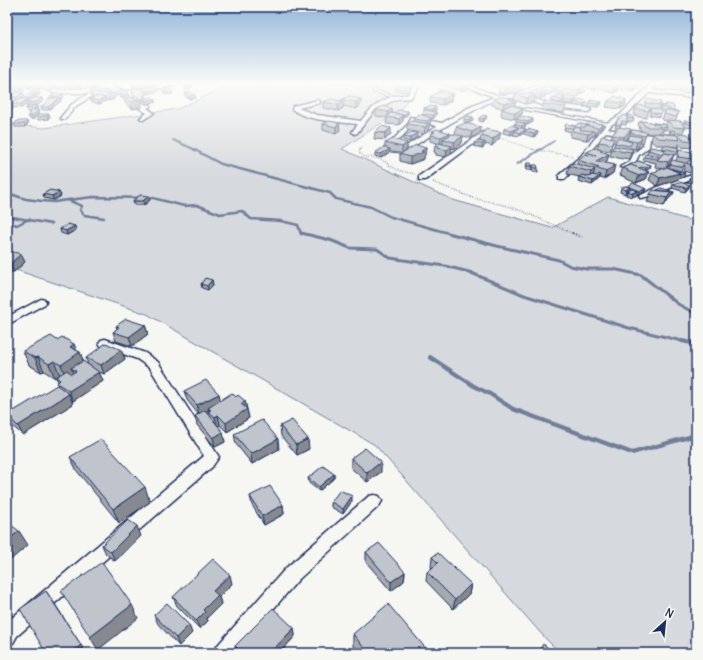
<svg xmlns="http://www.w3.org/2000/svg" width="703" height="660" viewBox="0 0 703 660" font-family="Delius,sans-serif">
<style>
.green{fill:#d6d9dd;stroke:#78849e}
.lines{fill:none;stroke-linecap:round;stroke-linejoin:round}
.stream-far3{stroke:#717e99;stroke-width:2}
.stream-far2{stroke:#717e99;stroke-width:2.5}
.stream-far1{stroke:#717e99;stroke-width:3}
.stream{stroke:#717e99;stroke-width:4}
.lane-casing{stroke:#1b2f5e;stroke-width:2.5}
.street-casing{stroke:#1b2f5e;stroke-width:3}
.path-far2{stroke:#1b2f5e;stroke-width:1;stroke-dasharray:0.5 1.5;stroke-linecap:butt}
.path-far1{stroke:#1b2f5e;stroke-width:1.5;stroke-dasharray:0.5 2;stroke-linecap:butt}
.path{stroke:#1b2f5e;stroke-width:2;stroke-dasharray:1 2.5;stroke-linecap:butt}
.lane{fill:#f6f6f2;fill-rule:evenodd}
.street{fill:#f6f6f2;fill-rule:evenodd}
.wall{fill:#a5a9b0;stroke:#1b2f5e;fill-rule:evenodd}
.shaded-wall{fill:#868990;stroke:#1b2f5e}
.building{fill:#c0c4cd;stroke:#1b2f5e}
</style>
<rect width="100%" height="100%" fill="#f6f6f2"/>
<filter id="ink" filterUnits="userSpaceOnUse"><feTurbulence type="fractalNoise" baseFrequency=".025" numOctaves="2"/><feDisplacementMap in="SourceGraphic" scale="8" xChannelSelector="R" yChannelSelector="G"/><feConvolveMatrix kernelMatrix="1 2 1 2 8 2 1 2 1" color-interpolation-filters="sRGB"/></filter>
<g filter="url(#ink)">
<path class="green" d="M234 84H417L401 110 342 149 453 200 552 228 608 197 696 222V653H560L545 638 375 445 147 314 7 267V124L44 128 177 109Z"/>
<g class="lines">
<g class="stream-far3">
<path d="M173 140 196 150"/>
<path d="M540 150 554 141"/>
</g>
<g class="stream-far2">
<path d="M193 149 221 164 330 193 336 199 371 207 391 217 452 234"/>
<path d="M517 164 541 149"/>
<path d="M7 193 26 199 42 201 54 202 68 200 82 206 80 210 84 215 104 218"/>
<path d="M68 200 93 197 153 198 184 206 197 205 220 214 242 211 251 219 281 221 298 225 301 234"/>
<path d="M7 216 51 224"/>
<path d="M7 222 17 225 29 219"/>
</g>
<g class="stream-far1">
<path d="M301 233 330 240 350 248 377 249 390 258 445 266 469 272 524 295 629 328 686 342"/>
<path d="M448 233 497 246 559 260 570 266 586 269H613L641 275 678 304 696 314"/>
</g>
<g class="stream">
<path d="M682 341 696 344"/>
<path d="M430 357 474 386 490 394 513 409 632 453 696 435"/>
</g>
<g class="lane-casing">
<g id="lane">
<path d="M369 84H372L375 90 397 97 396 98 373 92Z"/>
<path d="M555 84 584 90 585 91 584 92 548 84Z"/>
<path d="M526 108 609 123 611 124 609 125 525 110V109Z"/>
</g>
</g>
<g class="street-casing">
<g id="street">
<path d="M15 84H22L7 92V88Z"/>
<path d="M168 84 177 85 132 94 143 103 150 105V107L147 108 154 113 143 120 140 118 147 113 139 108 142 106 139 105 128 95 104 89 76 106 65 119H61V117L72 104 90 93H53L50 91 53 89H95L103 85 128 91Z"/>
<path d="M415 84H420L411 98 397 99 376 109 357 133 355 134 352 132 358 124C340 122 306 121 292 109L293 106 318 100 320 101V103L298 108 317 115 361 121C373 105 386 95 407 95Z"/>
<path d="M460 84C475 84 488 95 501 95 518 96 533 84 549 84L522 96 549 103 588 108 591 110 588 112 549 107 519 98V97L497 99 484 105 451 123 409 149 390 145V143L409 123 410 117 442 123 468 108 494 97ZM415 121 437 126 406 146 396 143 414 124Z"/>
<path d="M651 84H657L652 90 696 94V98L649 93 624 117 611 125 608 129 630 133 696 139V143L650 139 649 147 639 155 635 163 624 169 620 167 630 161 634 153 643 146 644 138 606 132 585 158 565 179H559V175L581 156 607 123 620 115Z"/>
<path d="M22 96 27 97 7 112V107Z"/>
<path d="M483 132 488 133 425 180H419V176Z"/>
<path d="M696 174V178C687 181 646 199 640 198L639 196 668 182Z"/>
<path d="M41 299 45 300 46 302 45 304 7 325V317Z"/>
<path d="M105 339 145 353 158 362 219 457 212 467 17 636 13 643 7 646V622L204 456 150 368 137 359 101 346 99 343 101 340Z"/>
<path d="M374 495 379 496 382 501 379 506 298 580 236 653H215L217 646 286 568 369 496Z"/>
</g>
</g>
<g class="path-far2">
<path d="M497 137 535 150"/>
<path d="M360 150 361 147"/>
</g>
<g class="path-far1">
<path d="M360 149 359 153 365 157 376 158 386 162 390 166 401 171 415 174"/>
<path d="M532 149 572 156"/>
<path d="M433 182 473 198 508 206 522 211 574 234"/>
</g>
<path class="path" d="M572 233 582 237"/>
<use href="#lane" class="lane"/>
<use href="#street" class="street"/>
</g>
<g class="wall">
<path d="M7 84H30L32 86 42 89 38 90H39L40 94 37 96H35L36 97 35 98H42L43 101 38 105 32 106 39 109 38 110 39 113 34 119H30L31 112H27L26 108 29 106H26L25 105 22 108 12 107 11 104 20 99V98L17 100 7 99V94L13 92V90L24 92 22 93 24 96 30 94V93L33 91 31 90 30 89H28L17 87 16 86 7 90Z"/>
<path d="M41 84H81V85L77 88H71L70 87 66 90H55L54 89 52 91 43 90Z"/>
<path d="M81 84H97V86L92 89 82 88Z"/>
<path d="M133 84 142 86 143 89H141L142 91 147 99H155L156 102 146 104 143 103V102H141L142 107 132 109 126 104 124 101 123 98 127 97 121 98 120 94 114 97V99L109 101 107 100 99 104 91 102 90 99 94 98 92 97 90 91 123 92 128 94 129 97 134 99H136L133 97 132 89H135L133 87Z"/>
<path d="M143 84H160V85L156 86 158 88 159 91 148 94 145 91 144 88 145 87Z"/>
<path d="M439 84H468V89L460 91Z"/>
<path d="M492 84H515L520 92 505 94 498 92 499 88 492 86Z"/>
<path d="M582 84H598L597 87 595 90 581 86Z"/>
<path d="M600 84H621L619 90 614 93 599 89Z"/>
<path d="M623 84H644L634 92 622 90Z"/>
<path d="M661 84H671L670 87 661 86Z"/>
<path d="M673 84H680L678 89 672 88Z"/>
<path d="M682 84H691L687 94 679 93Z"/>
<path d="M411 87 410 90 409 92 395 91V88Z"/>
<path d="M549 87 558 89 582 88 581 94 578 97H572L563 94V92L561 94 556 93V90L549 95 545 94V97L540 98 535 97 534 102 525 104 514 100 515 106 523 108 522 114 514 119 501 116 502 109H503L492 105 493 99 497 98V97L510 98 514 100 515 94 541 92V90L549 88Z"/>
<path d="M438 90 453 96H451V101L443 105 430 103V97L438 93Z"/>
<path d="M185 93 196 98 189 99 185 96Z"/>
<path d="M349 96 361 105 356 109 343 106V108L338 111 323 108V102L341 101V100Z"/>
<path d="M64 97 60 99 61 101 49 110H42L41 107Z"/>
<path d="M552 98H563L576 101 572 104 564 103V101L561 103 551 101Z"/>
<path d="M590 100 601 105 597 107 588 106Z"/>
<path d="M626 100 625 106 620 109 606 107 608 101Z"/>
<path d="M575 102 587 104 583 107 574 105Z"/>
<path d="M661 102 659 109H660L661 105 665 106 666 104 676 111 679 112 675 121 684 126 683 124 684 121 696 122V128L684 127 685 128 682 134 694 141 691 148 681 147 679 144 678 147 666 146 679 148 676 155 666 153 671 162 667 167 669 168 670 164 676 161 679 150 693 155H696V159L695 161H696V173L695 174 683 171 685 166 684 165 681 171 670 168 684 177 678 179 677 180 657 186 649 180 652 173 663 169 655 167 656 163 643 160 644 157 653 155 647 154 648 150 662 149 664 145H656L653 143 651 140 653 134 646 133 643 143 640 142 638 148 635 149 630 148V149H633L631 157 629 159 623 158 622 159 610 156 612 149 614 146 615 143 613 142 610 151 597 149 599 142 611 138 612 135 618 128H615L617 120 627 115 634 119 633 122H627L626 125 621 124 620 127 629 136 632 130 642 131 639 128 640 127 638 125 639 122H641V121L666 125 667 121 662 120 665 111H661L660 117 649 115 651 110H649L646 118 634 116 635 109 644 106 645 103ZM666 128 670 131 669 134 659 133V132H663V130H666Z"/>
<path d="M543 104 566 105 564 113 542 110Z"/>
<path d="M392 108V113H395L408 111V114L403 119V121L399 125 386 124 387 118 376 116V110Z"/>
<path d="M424 108 436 110 434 112H436V115L433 119 431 118 430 125 429 126 428 131 424 134 407 130V124L413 121V119L421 115V114L424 111Z"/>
<path d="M49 114 50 117 48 119 38 120 37 117Z"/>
<path d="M473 117V120L470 123 464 122V119Z"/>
<path d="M479 118 486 119 483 122 479 121Z"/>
<path d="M516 119 533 122 527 125H526L525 127 523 128 526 129V130L538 132 537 135 533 137 524 134V133L519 136 513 135 514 133 511 135 503 133 504 129 514 126V124L517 122H516Z"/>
<path d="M17 121 28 124 25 127H15L14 124Z"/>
<path d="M329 121 340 130 336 134 323 130V124Z"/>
<path d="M602 124 600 131 596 135 591 137 589 140H586L570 137 571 132 564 130 565 127Z"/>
<path d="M456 127 480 134 471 138 463 136 462 143 454 149 452 148 451 153 446 157 436 155V153L434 152 435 145 437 143 430 141V135L432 134V131L450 133V135L455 134Z"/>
<path d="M375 132 391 134 385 140 374 139Z"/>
<path d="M417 133V137L410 142 403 140V137Z"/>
<path d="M481 136 499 139 492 146 485 144V146L482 148 474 146V143L480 141Z"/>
<path d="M385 143H407V150L426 148 425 155 424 156V159L410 164 400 161V153L390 152 381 158 375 156V153L385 147Z"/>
<path d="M587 152H601L609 154 607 161 604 163 615 165 613 173 604 179 600 178 592 185 578 181 579 177 567 174 569 166 577 164 578 160 586 154Z"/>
<path d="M638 161 651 165 650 168 646 171 649 172 646 179 636 183 625 178V177L620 175 623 168Z"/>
<path d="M527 163 532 166 531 170H527L526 167Z"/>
<path d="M533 165 538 168V172H533L532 169Z"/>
<path d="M696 176V184L695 185 688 182 689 179Z"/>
<path d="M673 184 690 185 688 189 685 192 672 188Z"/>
<path d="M627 186H628L646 189 644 192 638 195 637 194V195L632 197 626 195 627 193 625 194 620 192 621 188Z"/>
<path d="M59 192 61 196 54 200 44 198 43 194Z"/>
<path d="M674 192 672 196 669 198 664 206 647 202 650 194Z"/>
<path d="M150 200 144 205H134L133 201Z"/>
<path d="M60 229 76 230 67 235 61 233Z"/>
<path d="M7 253 25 262 14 272H7Z"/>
<path d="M212 280 213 285 208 290 202 288 201 284Z"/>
<path d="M145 325 148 334 132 346 116 341 113 332 117 329 116 326Z"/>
<path d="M57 340 74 344 76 351 80 352 83 361 88 365 86 358 121 350 125 359 104 374 99 372 103 381 73 401 72 400 73 404 23 435 11 425 7 417V415L58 386 57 383 58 382 56 377 55 378 44 371 41 372 29 365 23 351Z"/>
<path d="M184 391 219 394 220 401 236 397 245 401 249 418 227 432 220 425 218 426 225 442 215 447 197 425 195 416 198 414 187 400ZM209 410V411H208L209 415 206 411Z"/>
<path d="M280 426 309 449 297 455 281 436Z"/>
<path d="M234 434 279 449 252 464 236 444Z"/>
<path d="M70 457 150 502 119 523 77 471Z"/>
<path d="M351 458 381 472 367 482 351 468Z"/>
<path d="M334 474V478L319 491 309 483 308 478Z"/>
<path d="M250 496 283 505 284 514 264 525 252 505Z"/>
<path d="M352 501 343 514 331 507V502Z"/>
<path d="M141 536 115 561 106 554 102 545Z"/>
<path d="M366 552 405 572 404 581 391 591 366 562Z"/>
<path d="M432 557 471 584 469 594 453 609 426 581 427 572 432 568 431 567Z"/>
<path d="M232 584 219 597 221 604 207 618 208 621 200 629 177 606 173 597Z"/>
<path d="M154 615 192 633 179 646 158 624Z"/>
<path d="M294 628 295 636 280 653H237L235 646Z"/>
<path d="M353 634 428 651V653H358L353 646Z"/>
</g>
<g class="shaded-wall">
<path d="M7 84H16V86L7 90Z"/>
<path d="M68 84H73L70 85V87L66 90 65 87Z"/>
<path d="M77 84H81V85L77 88 76 85Z"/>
<path d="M90 84H97V86L92 89Z"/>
<path d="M153 84 154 87 146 88V85Z"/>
<path d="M154 84H160V85L154 86Z"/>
<path d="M188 84H192L193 87H189L190 90H185V87Z"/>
<path d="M463 84H468V89L460 91 461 85Z"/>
<path d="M596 84H598L597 87 595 90Z"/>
<path d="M620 84H621L619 90 614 93 616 87Z"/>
<path d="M638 84H644L634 92 635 86Z"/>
<path d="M32 85 33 88 30 87V89H28L27 86Z"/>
<path d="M50 85V84L61 85 54 88V89L52 91Z"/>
<path d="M41 86 42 89 36 91 35 88Z"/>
<path d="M142 86 143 89 137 90 136 87Z"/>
<path d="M521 86 520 92 505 94 506 88Z"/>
<path d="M559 86 558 89 555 91V88Z"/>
<path d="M158 88 159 91 148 94 147 91Z"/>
<path d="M582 88 581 94 578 97 579 90Z"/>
<path d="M23 89 24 92 20 94 19 91Z"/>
<path d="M123 89V92L114 97V99L109 101 108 94Z"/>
<path d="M555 89 554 92 549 95 550 92Z"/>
<path d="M39 90 40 94 37 96 36 93Z"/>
<path d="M172 91 173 94 164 95V92Z"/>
<path d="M23 93 24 96 17 100 16 97Z"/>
<path d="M454 93 453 96H451V101L443 105V99L449 94Z"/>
<path d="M35 94 36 97 31 101 30 98Z"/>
<path d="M63 94 64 97 60 99 61 101 49 110 48 107 51 100 50 97Z"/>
<path d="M128 94 129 97 121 98V95Z"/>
<path d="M146 94 148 101 142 100 143 102H141L142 107 132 109 130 102 140 100V99L143 96Z"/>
<path d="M546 94 545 97 540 98 541 95Z"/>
<path d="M195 95 196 98 189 99V96Z"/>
<path d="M535 96 534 102 525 104 527 98Z"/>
<path d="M564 96 563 99 565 98 564 101 561 103 562 97Z"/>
<path d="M42 98 43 101 38 105 26 106 25 105 22 108 21 104 28 99 29 102Z"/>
<path d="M106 98 107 101 99 104 98 101Z"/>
<path d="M510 98 511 101 515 100 514 102H516L515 108 503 109 504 103Z"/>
<path d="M576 98V101L572 104 573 101Z"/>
<path d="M155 99 156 102 146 104V101Z"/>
<path d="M361 99V105L356 109V102Z"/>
<path d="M626 100 625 106 620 109 622 103Z"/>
<path d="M587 101V104L583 107 584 104Z"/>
<path d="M343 102V108L338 111V105Z"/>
<path d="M602 102 601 105 597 107V104Z"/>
<path d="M38 106 39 109 38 110 39 113 34 119H30L28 116 35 112 34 109Z"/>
<path d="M436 107V110L432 113V110Z"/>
<path d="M392 108V114L388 118V112Z"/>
<path d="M523 108 522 114 514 119 515 113Z"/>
<path d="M408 111V114L403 119 404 115Z"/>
<path d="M436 112V115L433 119V115Z"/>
<path d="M49 114 50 117 48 119 47 116Z"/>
<path d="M403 115V121L399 125V119Z"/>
<path d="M487 116 486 119 483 122V119Z"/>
<path d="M473 117V120L470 123V120Z"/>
<path d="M431 118 430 125 429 126 428 131 424 134 425 127 427 126V121Z"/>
<path d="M533 119V122L527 125 528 122Z"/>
<path d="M27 121 28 124 25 127 24 124Z"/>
<path d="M339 123 340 130 336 134V127Z"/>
<path d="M526 124 525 127 521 130 522 126Z"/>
<path d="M602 124 600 131 596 135 598 128Z"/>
<path d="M481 127 480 134 471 138 472 132Z"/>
<path d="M518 127V130L514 131V133L511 135V131Z"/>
<path d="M391 128V134L385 140V133Z"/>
<path d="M526 129V131H525L524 133 519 136 520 133Z"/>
<path d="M631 129 629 136 622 144 624 137Z"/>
<path d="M593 131 596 132 595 135 591 137 589 140H586L588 134Z"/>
<path d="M501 132 499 139 492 146 493 139Z"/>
<path d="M538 132 537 135 533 137 534 134Z"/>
<path d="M417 133V137L410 142V138Z"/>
<path d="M450 133 449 140 443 139V143L440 144 441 137Z"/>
<path d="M463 136 462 143 454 149V142Z"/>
<path d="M642 137 640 144 638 148 635 149 637 142Z"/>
<path d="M485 142V146L482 148V144Z"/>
<path d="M407 143V150L402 154V147Z"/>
<path d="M452 146 451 153 446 157 447 150Z"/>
<path d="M426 148 425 155 424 156V159L410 164V157Z"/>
<path d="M390 149V152L381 158V154Z"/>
<path d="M633 149 631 157 629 159 631 152Z"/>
<path d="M609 154 607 161 598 166 596 161Z"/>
<path d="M674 155 671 162 666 169 668 162Z"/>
<path d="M615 165 613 173 604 179 606 172Z"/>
<path d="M651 165 650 168 644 172 646 168Z"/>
<path d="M595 169 593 176 589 180 591 172Z"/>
<path d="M649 172 646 179 636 183 639 176Z"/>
<path d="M680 173H685L684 177 678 179 677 180 657 186 660 178Z"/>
<path d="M601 175 600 178 592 185 593 181Z"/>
<path d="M690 185 688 189 685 192 686 188Z"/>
<path d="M630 187 629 191H627V193L625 194 626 190Z"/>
<path d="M646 189 644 192 638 195 640 191Z"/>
<path d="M638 191 637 195 632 197 633 193Z"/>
<path d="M59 192 61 196 54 200 52 196Z"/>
<path d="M671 192H674L672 196 669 198 664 206 667 198Z"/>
<path d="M149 196 150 200 144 205 143 201Z"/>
<path d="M75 226 76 230 67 235 66 231Z"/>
<path d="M21 254 25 262 14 272 10 264Z"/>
<path d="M212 280 213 285 208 290 207 286Z"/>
<path d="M145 325 148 334 132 346 129 337Z"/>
<path d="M74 344 78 354 80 352 85 366 76 371 71 368 74 374 67 379 61 365 70 347Z"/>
<path d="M121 350 125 359 104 374 101 365Z"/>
<path d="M38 357 44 371 41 372 35 358Z"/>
<path d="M54 361 60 375 55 378 49 364Z"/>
<path d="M99 372 103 381 73 401 69 391Z"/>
<path d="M69 394 73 404 23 435 18 426Z"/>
<path d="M219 394 221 403 208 408 209 410 199 415 197 405Z"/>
<path d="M245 401 249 418 227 432 226 423 241 404Z"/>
<path d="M218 415 220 425 217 427 215 417Z"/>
<path d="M223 432 225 442 215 447 213 438Z"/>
<path d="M278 439 279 449 252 464 251 454Z"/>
<path d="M308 439 309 449 297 455 296 445Z"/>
<path d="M381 462V472L367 482V473Z"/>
<path d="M334 474V478L319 491V487Z"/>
<path d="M145 487 150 502 119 523 113 509Z"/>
<path d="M352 496V501L343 514V509Z"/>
<path d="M283 505 284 514 264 525 262 516Z"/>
<path d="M137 526 141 536 115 561 111 552Z"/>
<path d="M19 531 28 545 7 563V541Z"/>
<path d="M405 572 404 581 391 591V582Z"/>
<path d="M230 575 232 584 219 597 221 604 207 618 208 621 200 629 196 621 203 610 213 591Z"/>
<path d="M471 584 469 594 453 609 455 600Z"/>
<path d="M46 591 55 604 86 653H70Z"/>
<path d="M132 605 138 618 98 650 90 637Z"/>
<path d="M189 625 192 633 179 646 176 638Z"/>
<path d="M294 628 295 636 280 653H270Z"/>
</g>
<g class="building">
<path d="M16 84H30L32 85 27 86Z"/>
<path d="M58 84H68L65 87 54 88Z"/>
<path d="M133 84H140L142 86 136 87Z"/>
<path d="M183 84H188L189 87H185Z"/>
<path d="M502 84H515L521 86 506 88 499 86Z"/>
<path d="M605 84H620L616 87Z"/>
<path d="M627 84H638L635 86Z"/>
<path d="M673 84H680L679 86 673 85Z"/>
<path d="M682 84H691L689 88 681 87Z"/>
<path d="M35 85 41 86 35 88 30 87Z"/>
<path d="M397 85 411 87 409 89 395 88Z"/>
<path d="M552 85 559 86 555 88 549 87Z"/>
<path d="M156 86 158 88 147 91 144 88Z"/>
<path d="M567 86 582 88 579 90 574 91 564 88Z"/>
<path d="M546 87 555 89 550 92 541 90Z"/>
<path d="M560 87 564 88V89L562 91 556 90Z"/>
<path d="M17 88 23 89 19 91 13 90Z"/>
<path d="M116 88 123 89 113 94 112 93 107 92Z"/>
<path d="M141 88 142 91H144L146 94 143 96 147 98 140 99 133 94 132 89Z"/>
<path d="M95 89 112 93 108 94 90 91Z"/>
<path d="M170 89 172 91 164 92 162 90Z"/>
<path d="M442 89 454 93 449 94 438 90Z"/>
<path d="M34 90H39L36 93H30Z"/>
<path d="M127 91 128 94 121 95 120 92Z"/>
<path d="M535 91 546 94 541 95 528 93Z"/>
<path d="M10 92 23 93 16 97H10L13 94 9 96H7V94Z"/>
<path d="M191 92 195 95 189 96 185 93Z"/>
<path d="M444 92 451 95 443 99 430 97 436 93Z"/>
<path d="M56 93 63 94 59 96 50 97Z"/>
<path d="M526 93 535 96 527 98 515 94Z"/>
<path d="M27 94H35L32 96H34L30 98H20Z"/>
<path d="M557 95 564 96 562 97 565 98 562 100 552 98Z"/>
<path d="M98 96 106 98 98 101 90 99Z"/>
<path d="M349 96 361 99 356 102 341 100Z"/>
<path d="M567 96 576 98 573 101 565 100 564 99Z"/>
<path d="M615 96 626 100 622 103 608 101Z"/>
<path d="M130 97 134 99H138L140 100 130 102 125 98Z"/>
<path d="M152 97 155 99 146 101 142 100Z"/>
<path d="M497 97H505L510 98 509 99 516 102 504 103 493 99 498 98Z"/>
<path d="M34 98H42L37 102 25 103Z"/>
<path d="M50 98H60L48 107H41Z"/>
<path d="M18 99H28L21 104H11Z"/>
<path d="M332 99 343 102 338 105 323 102Z"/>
<path d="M580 99 587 101 584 104 575 102Z"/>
<path d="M647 99 661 102 660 105 645 103Z"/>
<path d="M590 100 602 102 597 104 589 103 591 101Z"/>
<path d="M545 101 566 105 565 107 543 104Z"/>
<path d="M666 104 673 105 674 109 676 111 670 110 669 108 661 107V105L666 106Z"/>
<path d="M510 105 523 108 515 113 502 109Z"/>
<path d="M639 105 646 106 645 107 650 108 648 111 635 109Z"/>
<path d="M30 106H38L34 109 26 108Z"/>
<path d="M383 106 392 108 388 112 376 110Z"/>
<path d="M429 106 436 107 432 110 424 108Z"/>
<path d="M651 108 661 110V114L650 112Z"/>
<path d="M38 109 33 116H28L29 113 33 110Z"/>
<path d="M398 110 408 111 404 115H402H403L395 113Z"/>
<path d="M425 110 436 112 433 115 421 114Z"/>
<path d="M666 110 679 112 676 117 664 114Z"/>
<path d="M391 113 403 115 399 119 387 117Z"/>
<path d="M39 114H49L47 116 37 117Z"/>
<path d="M419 114 431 118 427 121 413 119Z"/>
<path d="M483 115 487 116 483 119 479 118Z"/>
<path d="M624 115 627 116V122L622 121 621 125H616L617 120Z"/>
<path d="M627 115 632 116 634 119 628 118Z"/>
<path d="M468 116 473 117 470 120 464 119Z"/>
<path d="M522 116 533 119 528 122 516 119Z"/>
<path d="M667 120 681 121 685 128 674 127Z"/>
<path d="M17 121H27L24 124H14Z"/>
<path d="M329 121 339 123 336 127 323 124Z"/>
<path d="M412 121 429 124 425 127 407 124Z"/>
<path d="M641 121 651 122 653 124H658L661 127H648L645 126Z"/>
<path d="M684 121 696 122V125L685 123Z"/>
<path d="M518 122 526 124 522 126 514 124Z"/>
<path d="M589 122 602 124 598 128 586 125Z"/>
<path d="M465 123 481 127 472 132 456 127Z"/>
<path d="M578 123 586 125 585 127H580V128L574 127 572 128 565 127 566 124 576 126Z"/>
<path d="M653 123 665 124 667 127 662 126 664 129H660L661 127 658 124Z"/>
<path d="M511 125 518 127 511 131 504 129Z"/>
<path d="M381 126 391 128 385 133 375 132Z"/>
<path d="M574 127 581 128 580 130 593 131 591 133 588 134 572 131 573 129H572Z"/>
<path d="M619 127 631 129 624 137 612 135Z"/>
<path d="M520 128 526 129 520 133 514 131Z"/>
<path d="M437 129 450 133 441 137 430 135 435 132 432 131Z"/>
<path d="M486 129 501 132 493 139 481 136Z"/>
<path d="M528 129 538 132 534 134 525 131Z"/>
<path d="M632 130 647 132 645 136 631 133Z"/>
<path d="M670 130 675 131 676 134 671 133Z"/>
<path d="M411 132 417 133 410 138 403 137Z"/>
<path d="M653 133 677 135 680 140 658 138 655 136Z"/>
<path d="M678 133 688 134 694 141 684 140Z"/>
<path d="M452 134 463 136 454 142 443 139Z"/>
<path d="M630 135 642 137 640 141 637 142 627 140Z"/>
<path d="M603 136 613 138 614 139 612 144 599 142 601 137Z"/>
<path d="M617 138 632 142 630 146 615 143Z"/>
<path d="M393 139 407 143 402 147 385 143Z"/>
<path d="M477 141 485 142 482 144 474 143Z"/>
<path d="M438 143 452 146 447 150 437 148 439 146 435 145Z"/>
<path d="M416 145 426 148 421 151 424 152 410 157 400 154Z"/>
<path d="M664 145 679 148 677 151 662 148Z"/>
<path d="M614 146 633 149 631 152 625 151 624 152 612 149Z"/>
<path d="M384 147 390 149 381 154 375 153Z"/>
<path d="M652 147 666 150 662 154 648 150Z"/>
<path d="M594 148 602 150 600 151 609 154 596 161 615 165 606 172 596 168 599 167 578 160 585 154 593 156 596 155 587 152Z"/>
<path d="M679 150 693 152V155H696V158L693 157V159L678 157Z"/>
<path d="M664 153 674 155 668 162 657 160Z"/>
<path d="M645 154 660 157 657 159 644 157Z"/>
<path d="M672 160 685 163 683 167 670 164Z"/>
<path d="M690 160 696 161V166L686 163Z"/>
<path d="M638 161 651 165 646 168 641 167 639 168 631 165H629Z"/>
<path d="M527 163H531L532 166H527Z"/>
<path d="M573 163 595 169 591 172 569 166Z"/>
<path d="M533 165H537L538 168H534Z"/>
<path d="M631 165 649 172 639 176 627 171 628 170 623 168Z"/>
<path d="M667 167 680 173 660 178 652 173Z"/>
<path d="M671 169 685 173 679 175 680 173Z"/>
<path d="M599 174 601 175 593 181 579 177 582 175 589 177 592 175 597 176Z"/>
<path d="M696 176V181L689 179Z"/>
<path d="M679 182 690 185 686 188 673 184Z"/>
<path d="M633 183 646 189 640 191 628 186Z"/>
<path d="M625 186 630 187 626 190 621 188Z"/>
<path d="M661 188 674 192 670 194 671 192 657 190Z"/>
<path d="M632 189 638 191 633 193 627 191Z"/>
<path d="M50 190 59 192 52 196 43 194Z"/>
<path d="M653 190 671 192 667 198 650 194Z"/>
<path d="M140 195 149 196 143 201H133Z"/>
<path d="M68 224 75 226 66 231 60 229Z"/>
<path d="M10 251 21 254 10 264 7 263V253Z"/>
<path d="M205 278 212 280 207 286 201 284Z"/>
<path d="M126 319 145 325 129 337 113 332 119 327 116 326Z"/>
<path d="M51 336 57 340 62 337 74 344 70 347 80 352 61 365 54 361 49 364 38 357 35 358 23 351Z"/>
<path d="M106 343 121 350 101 365 86 358Z"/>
<path d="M83 361 99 372 69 391 57 383 60 380 56 377 67 370 71 374 76 371 71 368Z"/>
<path d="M206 380 219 394 197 405 184 391Z"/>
<path d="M57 385 69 394 18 426 7 416V415Z"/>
<path d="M232 393 236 397 238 395 245 401 241 404 247 409 226 423 218 415 215 417 208 411 211 410 208 408Z"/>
<path d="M205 410 223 432 213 438 195 416Z"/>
<path d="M262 420 278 439 251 454 234 434Z"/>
<path d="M292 420 308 439 296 445 280 426Z"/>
<path d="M101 439 145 487 113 509 70 457Z"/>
<path d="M365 448 381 462 367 473 351 458Z"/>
<path d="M323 466 334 474 319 487 308 478Z"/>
<path d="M270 486 283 505 262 516 250 496Z"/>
<path d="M340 490 352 496 343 509 331 502Z"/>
<path d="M128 520 137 526 111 552 102 545Z"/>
<path d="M7 522 19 531 7 541Z"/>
<path d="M379 543 405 572 391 582 366 552Z"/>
<path d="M438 553 471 584 455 600 427 572 438 563 432 557Z"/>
<path d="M213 559 230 575 213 591 218 595 203 610 205 612 196 621 173 597Z"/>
<path d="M102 562 132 605 90 637 61 591Z"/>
<path d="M46 591 81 645 70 653H46L20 609Z"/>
<path d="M167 603 189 625 176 638 154 615Z"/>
<path d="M388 604 428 651 426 653H368L353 634Z"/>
<path d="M273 608 294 628 270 653H242L235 646Z"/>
<path d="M543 644 555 653H538Z"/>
</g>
</g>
<linearGradient id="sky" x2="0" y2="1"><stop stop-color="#8fb3d8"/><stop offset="0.47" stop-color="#fbfbf9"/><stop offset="1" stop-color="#fbfbf9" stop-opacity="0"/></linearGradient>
<rect width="703" height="177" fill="url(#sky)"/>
<rect width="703" height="660" fill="none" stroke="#f6f6f2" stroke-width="24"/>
<rect x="12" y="12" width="679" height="636" fill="none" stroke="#1b2f5e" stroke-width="1.5" filter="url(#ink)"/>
<g transform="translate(665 622) rotate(27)" stroke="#f6f6f2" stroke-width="3" paint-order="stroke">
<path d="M0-3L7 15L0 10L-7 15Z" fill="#1b2f5e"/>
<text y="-6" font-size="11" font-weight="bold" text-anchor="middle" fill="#1b2f5e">N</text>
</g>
</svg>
